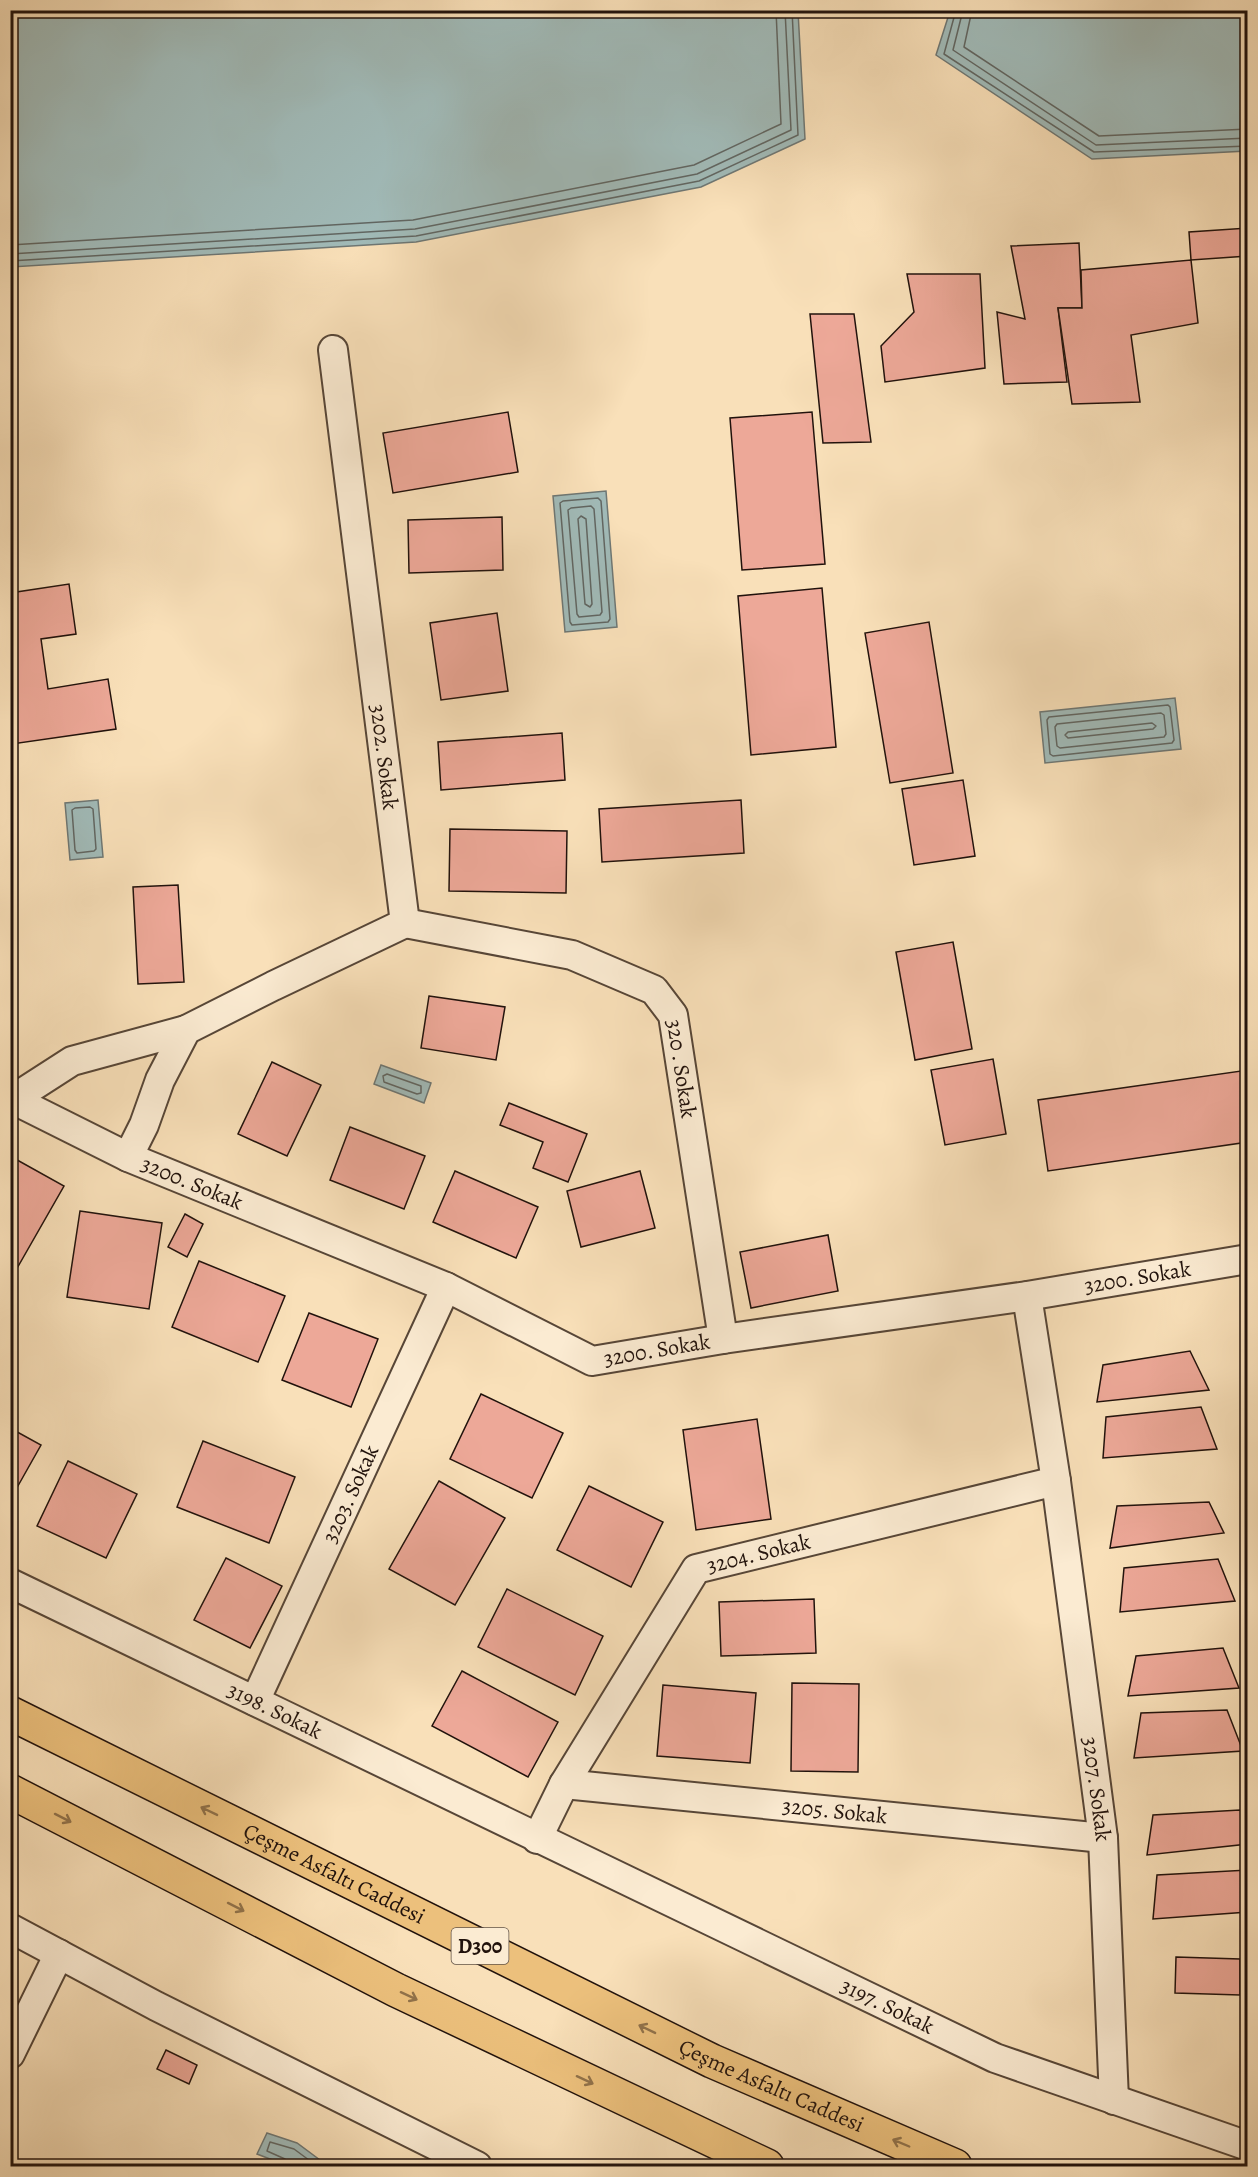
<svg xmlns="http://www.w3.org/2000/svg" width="1258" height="2177" viewBox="0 0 1258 2177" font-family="Alegreya,serif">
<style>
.water{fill:#a1bbb9;stroke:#6e7774;stroke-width:1.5}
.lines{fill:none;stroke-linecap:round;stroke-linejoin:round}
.shore{stroke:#616662;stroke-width:1.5}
.building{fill:#eda898;stroke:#21120c;stroke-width:1.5}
.minor-casing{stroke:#574637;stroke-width:32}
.trunk-casing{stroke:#21120c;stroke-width:36}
.minor{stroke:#fbebd2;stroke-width:28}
.trunk{stroke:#ecc07c;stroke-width:33}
.oneway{stroke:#91724a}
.labels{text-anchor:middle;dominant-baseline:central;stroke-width:5;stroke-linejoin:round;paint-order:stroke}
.shield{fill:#fbebd2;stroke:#625347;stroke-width:1.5}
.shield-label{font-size:21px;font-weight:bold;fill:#21120c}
.street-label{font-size:22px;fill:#21120c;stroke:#fbebd2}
</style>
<rect width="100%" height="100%" fill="#f9e0b9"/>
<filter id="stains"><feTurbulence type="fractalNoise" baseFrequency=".00333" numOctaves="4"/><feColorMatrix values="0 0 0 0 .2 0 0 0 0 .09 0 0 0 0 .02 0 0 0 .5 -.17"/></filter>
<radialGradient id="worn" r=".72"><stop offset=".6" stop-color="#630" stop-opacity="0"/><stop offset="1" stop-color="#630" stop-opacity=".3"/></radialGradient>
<g class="water">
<path d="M11 10 798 11 805 139 701 187 416 242 11 267Z"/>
<path d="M950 11H1247V151L1092 159 936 55Z"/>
<path d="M606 491 617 627 565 632 553 496Z"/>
<path d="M1175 698 1181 749 1045 763 1040 712Z"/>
<path d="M98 800 103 857 70 860 65 803Z"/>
<path d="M381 1065 431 1083 424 1103 374 1084Z"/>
<path d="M267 2133 297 2143 324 2163 321 2166H288L257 2154Z"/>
</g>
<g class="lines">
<g class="shore">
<path d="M956 10 944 54 1094 152 1248 146"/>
<path d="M963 10 953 50 1096 145 1248 138"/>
<path d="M972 10 964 47 1099 136 1248 129"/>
<path d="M10 245 413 220 694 165 781 124 776 10"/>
<path d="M10 254 415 229 697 174 791 130 785 10"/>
<path d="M10 261 416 236 699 181 798 135 792 10"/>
<path d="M598 498 601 501 610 619 608 622 572 625 570 622 560 503 563 501Z"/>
<path d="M591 506 594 509 602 612 600 615 579 617 577 614 568 510 571 508Z"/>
<path d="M581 516 586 519 592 604 590 607 585 604 578 519Z"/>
<path d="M1168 705 1170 707 1174 740 1172 743 1053 756 1050 754 1047 720 1049 717Z"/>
<path d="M1161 713 1164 715 1166 734 1164 737 1060 748 1057 746 1055 727 1057 724Z"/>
<path d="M1152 723 1156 726 1153 729 1068 738 1065 735 1068 732Z"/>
<path d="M90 807 93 809 96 849 94 851 77 853 75 850 72 810 75 808Z"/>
<path d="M387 1074 421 1086V1093L417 1094 384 1082 383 1076Z"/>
<path d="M287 2166 285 2159 267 2151 270 2142 294 2149 317 2166"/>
</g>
</g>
<g class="building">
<path d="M1248 228V256L1191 260 1189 232Z"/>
<path d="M1079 243 1082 308H1058L1067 382 1004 384 997 312 1025 319 1011 246Z"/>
<path d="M1191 260 1198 323 1131 335 1140 402 1072 404 1058 308H1082L1081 270Z"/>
<path d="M907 274H980L985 368 885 382 881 346 914 312Z"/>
<path d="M810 314H854L871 442 823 443Z"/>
<path d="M508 412 518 472 393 493 383 433Z"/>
<path d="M812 412 825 564 742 570 730 418Z"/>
<path d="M502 517 503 570 409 573 408 520Z"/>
<path d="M69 584 76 634 41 639 48 689 108 679 116 729 12 744 10 593Z"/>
<path d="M822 588 836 747 751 755 738 596Z"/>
<path d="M497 613 508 691 441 700 430 623Z"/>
<path d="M929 622 953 773 890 783 865 633Z"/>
<path d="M562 733 565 780 441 790 438 742Z"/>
<path d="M963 780 975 856 914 865 902 789Z"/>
<path d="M741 800 744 853 602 862 599 809Z"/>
<path d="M450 829 567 831 566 893 449 891Z"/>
<path d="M178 885 184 982 138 984 133 887Z"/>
<path d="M953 942 972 1049 915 1060 896 952Z"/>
<path d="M429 996 505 1007 496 1060 421 1048Z"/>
<path d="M993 1059 1006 1134 945 1145 931 1070Z"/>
<path d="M272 1062 321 1085 287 1156 238 1134Z"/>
<path d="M1248 1070V1142L1048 1171 1038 1100Z"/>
<path d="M509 1103 587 1134 568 1182 533 1168 543 1142 500 1125Z"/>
<path d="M350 1127 425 1156 404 1209 330 1180Z"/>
<path d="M10 1156 64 1186 16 1270 10 1267Z"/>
<path d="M455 1171 538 1207 516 1258 433 1222Z"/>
<path d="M640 1171 655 1228 581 1247 567 1191Z"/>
<path d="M80 1211 162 1223 149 1309 67 1297Z"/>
<path d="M185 1214 203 1224 187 1257 168 1247Z"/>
<path d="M828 1235 838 1291 751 1308 740 1252Z"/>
<path d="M199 1261 285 1296 258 1362 172 1327Z"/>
<path d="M309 1313 378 1339 351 1407 282 1380Z"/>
<path d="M1190 1351 1209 1390 1097 1402 1103 1365Z"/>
<path d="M481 1394 563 1433 532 1498 450 1459Z"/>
<path d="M1201 1407 1217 1449 1103 1458 1106 1417Z"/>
<path d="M757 1419 771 1519 696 1530 683 1430Z"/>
<path d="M10 1428 41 1445 10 1500Z"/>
<path d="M203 1441 295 1477 269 1543 177 1507Z"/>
<path d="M68 1461 137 1494 106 1558 37 1526Z"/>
<path d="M439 1481 505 1518 455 1605 389 1569Z"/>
<path d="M589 1486 663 1522 631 1587 557 1550Z"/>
<path d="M1209 1502 1224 1533 1110 1548 1117 1506Z"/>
<path d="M226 1558 282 1586 250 1648 194 1620Z"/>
<path d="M1218 1559 1235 1601 1120 1612 1124 1568Z"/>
<path d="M507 1589 603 1636 575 1695 478 1647Z"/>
<path d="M814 1599 816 1653 721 1656 719 1602Z"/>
<path d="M1223 1648 1239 1688 1128 1696 1136 1656Z"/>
<path d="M462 1671 558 1722 528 1777 432 1726Z"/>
<path d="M792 1683 859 1684 858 1772 791 1771Z"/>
<path d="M663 1685 756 1693 750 1763 657 1756Z"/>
<path d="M1227 1710 1243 1751 1134 1758 1141 1713Z"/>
<path d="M1240 1810 1248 1823V1844L1147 1855 1153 1815Z"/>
<path d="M1248 1870V1912L1153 1919 1157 1875Z"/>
<path d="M1176 1957 1240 1959V1995L1175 1993Z"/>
<path d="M166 2050 197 2065 189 2084 157 2069Z"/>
<path d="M178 2164 205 2166H214H169Z"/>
</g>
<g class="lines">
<g class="minor-casing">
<g id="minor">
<path id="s1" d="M405 923 572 955 654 990 673 1015 723 1339"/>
<path id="s2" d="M10 1098 128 1157 446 1287 592 1361 723 1339 1027 1296 1248 1259"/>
<path d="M13 1099 72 1061 186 1030"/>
<path d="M128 1157 144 1125 160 1080 186 1030 273 986 405 923 333 350"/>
<path id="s3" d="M1027 1296 1056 1481 1103 1838 1114 2100"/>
<path id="s4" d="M10 1583 995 2058 1248 2146"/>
<path id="s5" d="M255 1701 446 1287"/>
<path id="s6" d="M564 1784 1103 1838"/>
<path id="s7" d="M537 1839 564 1784 696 1569 1056 1481"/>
<path d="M10 1928 156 2006 477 2166"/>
<path d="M10 2054 59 1954"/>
</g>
</g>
<g class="trunk-casing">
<g id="trunk">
<path id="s8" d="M10 1713 712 2061 955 2166"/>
<path d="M10 1791 396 1990 767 2166"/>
</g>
</g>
<use href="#minor" class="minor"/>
<use href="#trunk" class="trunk"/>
</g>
<defs><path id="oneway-shaft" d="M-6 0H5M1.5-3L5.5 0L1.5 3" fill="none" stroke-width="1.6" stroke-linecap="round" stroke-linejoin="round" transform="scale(1.5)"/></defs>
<g class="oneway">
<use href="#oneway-shaft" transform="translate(209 1811) rotate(-154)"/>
<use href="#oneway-shaft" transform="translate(63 1818) rotate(27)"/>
<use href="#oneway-shaft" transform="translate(236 1907) rotate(27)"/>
<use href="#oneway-shaft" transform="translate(409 1996) rotate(25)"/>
<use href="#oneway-shaft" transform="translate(647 2029) rotate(-154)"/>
<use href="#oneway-shaft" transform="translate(585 2080) rotate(25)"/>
<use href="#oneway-shaft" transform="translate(901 2143) rotate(-157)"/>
</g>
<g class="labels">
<rect class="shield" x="451.5" y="1928" width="57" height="36" rx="4.5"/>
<g class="shield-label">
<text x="480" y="1946">D300</text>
</g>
<g class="street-label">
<text transform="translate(384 757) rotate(83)">3202. Sokak</text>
<text stroke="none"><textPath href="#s1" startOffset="345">320 . Sokak</textPath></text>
<text stroke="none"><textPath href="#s2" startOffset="201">3200. Sokak</textPath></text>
<text stroke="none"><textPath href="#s2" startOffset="1191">3200. Sokak</textPath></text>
<text stroke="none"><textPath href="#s2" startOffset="705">3200. Sokak</textPath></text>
<text stroke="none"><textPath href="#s5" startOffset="228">3203. Sokak</textPath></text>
<text stroke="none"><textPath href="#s7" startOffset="378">3204. Sokak</textPath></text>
<text stroke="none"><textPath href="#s4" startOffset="294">3198. Sokak</textPath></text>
<text stroke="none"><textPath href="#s3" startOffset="498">3207. Sokak</textPath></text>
<text stroke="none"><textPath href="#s6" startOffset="272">3205. Sokak</textPath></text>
<text stroke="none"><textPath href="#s8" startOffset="362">Çeşme Asfaltı Caddesi</textPath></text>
<text stroke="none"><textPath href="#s4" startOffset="974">3197. Sokak</textPath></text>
<text stroke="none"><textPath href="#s8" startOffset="848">Çeşme Asfaltı Caddesi</textPath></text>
</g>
</g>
<rect width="1258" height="2177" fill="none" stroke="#f9e0b9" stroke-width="36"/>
<rect x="12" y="12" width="1234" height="2153" fill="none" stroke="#21120c" stroke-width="3"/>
<rect x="18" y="18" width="1222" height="2141" fill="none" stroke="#21120c" stroke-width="1.5"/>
<rect width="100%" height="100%" filter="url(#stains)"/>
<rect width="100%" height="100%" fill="url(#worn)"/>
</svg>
